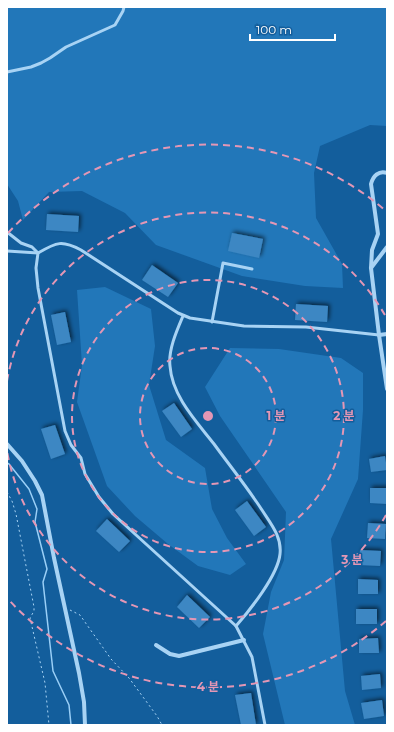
<svg xmlns="http://www.w3.org/2000/svg" width="394" height="732" viewBox="0 0 394 732" font-family="Montserrat,'Noto Sans KR',sans-serif">
<style>
.green{fill:#2277b9}
.lines{fill:none;stroke-linecap:round;stroke-linejoin:round}
.stream{stroke:#9acff7;stroke-width:1.5}
.building{fill:#3c87c3;filter:url(#shadow)}
.path{stroke:#a8d3f4;stroke-width:1;stroke-dasharray:2 3;stroke-linecap:butt}
.service{stroke:#a8d3f4;stroke-width:3}
.minor{stroke:#a8d3f4;stroke-width:4}
.ring{fill:none;stroke:#e497b5;stroke-width:2;stroke-dasharray:7 5}
.centre{fill:#e497b5;stroke:#135e9c;stroke-width:2}
.ring-label{font-size:12px;text-anchor:middle;font-weight:bold;fill:#e497b5;stroke:#135e9c;stroke-width:3;stroke-linejoin:round;paint-order:stroke}
</style>
<defs>
<filter id="shadow"><feDropShadow dx="2" dy="-2" stdDeviation="2" flood-color="#0009"/></filter>
</defs>
<rect width="100%" height="100%" fill="#135e9c"/>
<g class="green">
<path d="M7 7H387V126L370 125 320 146 314 173 316 218 342 264 343 288 305 286 242 276 156 245 125 213 82 191 49 192 23 220 18 201 7 184Z"/>
<path d="M105 287 151 309 155 346 149 385 166 440 205 468 212 509 227 538 246 564 230 575 198 566 168 544 135 516 107 486 77 402 82 365 77 290Z"/>
<path d="M230 348 279 349 341 358 363 373V410L358 479 331 539 345 691 355 725H285L263 634 271 592 284 560 286 512 220 416 205 387Z"/>
</g>
<g class="lines">
<path class="stream" d="M7 463 9 464 29 489 37 509 35 522 47 569 43 582 53 671 69 705 71 725"/>
</g>
<g class="building">
<path d="M47 214 79 216 78 232 46 230Z"/>
<path d="M232 233 263 239 259 258 228 251Z"/>
<path d="M152 265 178 283 168 297 142 280Z"/>
<path d="M296 304 328 306 327 322 295 320Z"/>
<path d="M65 312 71 342 57 345 51 315Z"/>
<path d="M174 403 192 429 181 437 162 411Z"/>
<path d="M55 425 65 454 51 459 41 429Z"/>
<path d="M385 456 387 470 371 472 369 459Z"/>
<path d="M370 488H387V504L370 503Z"/>
<path d="M247 501 266 527 254 536 235 510Z"/>
<path d="M107 519 130 541 119 552 96 531Z"/>
<path d="M368 523 386 524 385 539 367 538Z"/>
<path d="M360 550 381 551 380 566 359 565Z"/>
<path d="M358 579 378 580V594H358Z"/>
<path d="M187 595 210 617 199 628 177 607Z"/>
<rect x="356" y="609" width="21" height="15"/>
<path d="M378 638 379 653H359V639Z"/>
<path d="M380 674 381 688 362 690 361 676Z"/>
<path d="M251 693 256 725H241L235 695Z"/>
<path d="M382 700 384 716 364 719 361 703Z"/>
</g>
<g class="lines">
<g class="path">
<path d="M7 492 12 501 16 514 34 607V611L30 618 45 683 49 725"/>
<path d="M70 610 80 615 111 659 129 678 157 716 162 725"/>
</g>
<g class="service">
<path d="M7 72 31 67 41 63 50 58 66 47 115 25 123 11 124 7"/>
<path d="M7 232 21 243 32 247 38 253"/>
<path d="M7 251 38 253"/>
<path d="M183 316C177 330 168 350 170 366 172 396 196 421 214 444 230 466 247 487 262 510 271 524 282 537 280 554 278 575 250 610 236 626L113 514 99 497 85 474 81 458 71 445 65 431 38 288 36 268 38 253C57 242 62 240 81 250L178 313 190 318 244 326 306 327 379 335"/>
<path d="M212 322 223 263 252 269"/>
<path d="M236 626 252 657 265 725"/>
</g>
<g class="minor">
<path d="M371 268 387 247"/>
<path d="M387 334 379 335 387 389"/>
<path d="M379 335 371 268 372 250 378 234 371 184C373 176 379 170 387 173"/>
<path d="M7 444 22 461 35 481 42 495 54 558 79 673 84 702 85 725"/>
<path d="M156 645 170 654 179 656 244 640"/>
</g>
</g>
<g class="ring">
<circle cx="208" cy="416" r="68"/>
<circle cx="208" cy="416" r="136"/>
<path d="M386 515A204 204 0 0 1 7 451M7 381A204 204 0 0 1 386 317"/>
<path d="M386 621A271 271 0 0 1 8 599M8 233A271 271 0 0 1 386 211"/>
</g>
<circle cx="208" cy="416" r="6" class="centre"/>
<g class="ring-label">
<text x="276" y="420">1 분</text>
<text x="344" y="420">2 분</text>
<text x="352" y="564">3 분</text>
<text x="208" y="691">4 분</text>
</g>
<rect width="394" height="732" fill="none" stroke="#ffffff" stroke-width="16"/>
<path d="M250 34v6h85v-6" fill="none" stroke="#ffffff" stroke-width="2"/>
<text x="256" y="34" font-size="12" fill="#ffffff" stroke="#135e9c" stroke-width="3" paint-order="stroke">100 m</text>
</svg>
